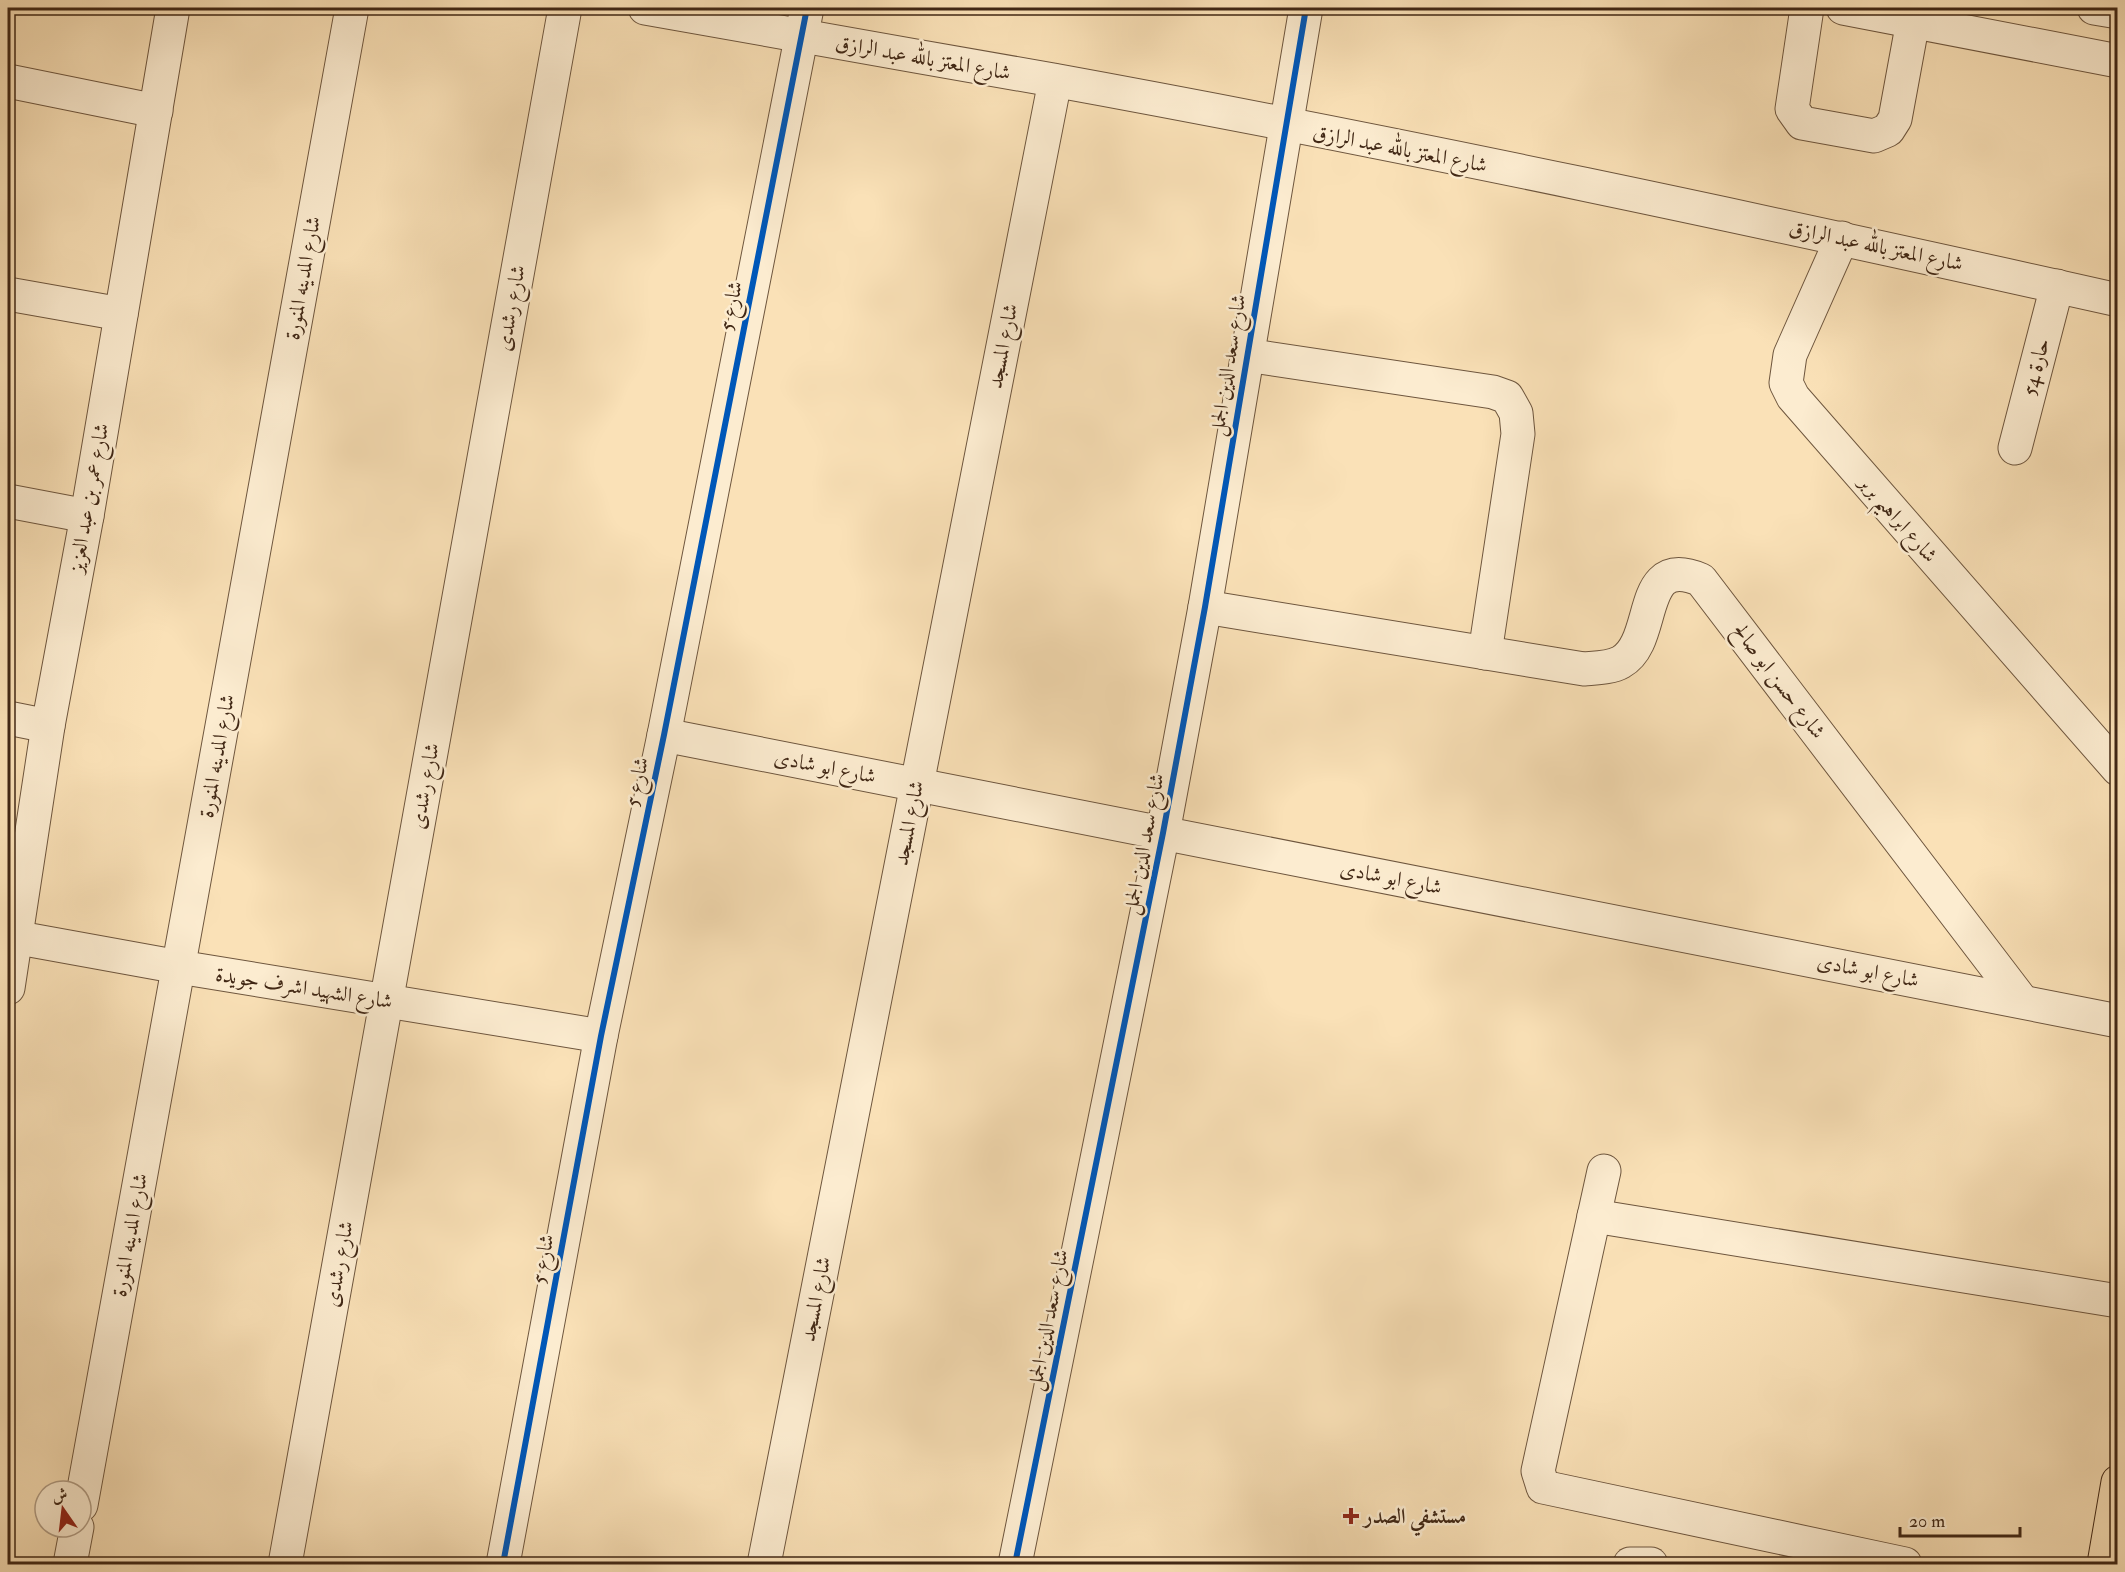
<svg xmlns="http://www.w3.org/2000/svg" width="2125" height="1572" viewBox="0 0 2125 1572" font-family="'IM FELL Double Pica',Amiri,serif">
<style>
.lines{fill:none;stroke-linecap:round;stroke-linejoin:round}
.minor-casing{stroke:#6e563e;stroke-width:35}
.major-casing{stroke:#402715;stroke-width:35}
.minor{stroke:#fcecd0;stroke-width:33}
.major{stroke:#fae1b7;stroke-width:33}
.cycleway-casing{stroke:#fcecd0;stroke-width:10}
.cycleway{stroke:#0057b8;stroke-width:6}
.poi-dot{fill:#8f2418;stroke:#fcecd0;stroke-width:2}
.labels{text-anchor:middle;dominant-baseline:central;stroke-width:5;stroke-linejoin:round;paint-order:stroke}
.street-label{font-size:21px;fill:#402715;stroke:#fcecd0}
.poi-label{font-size:21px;font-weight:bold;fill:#402715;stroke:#fcecd0;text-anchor:start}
</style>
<rect width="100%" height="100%" fill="#fae1b7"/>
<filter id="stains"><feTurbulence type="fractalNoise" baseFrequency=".00333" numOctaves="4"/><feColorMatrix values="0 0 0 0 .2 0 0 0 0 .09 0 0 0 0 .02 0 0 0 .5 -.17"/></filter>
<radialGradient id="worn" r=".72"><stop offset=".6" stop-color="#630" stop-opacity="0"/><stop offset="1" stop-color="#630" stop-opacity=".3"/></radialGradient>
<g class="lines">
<g class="minor-casing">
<g id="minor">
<path d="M645 8C781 33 917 56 1053 80 1410 145 1764 221 2118 300"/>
<path d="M1807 8 1792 109 1802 123 1874 136 1888 130 1895 119 1913 21"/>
<path d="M1843 8 2118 61"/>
<path d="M2094 8 2118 12"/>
<path d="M8 81 156 111"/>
<path d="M1842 238 1790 355 1786 383 1793 397 2118 769"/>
<path d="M8 294 121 314"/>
<path d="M1246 355 1493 392 1507 397 1516 413 1518 434 1485 653"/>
<path d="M2015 448 2057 286"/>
<path d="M8 501 87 516"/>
<path d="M1205 607 1584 669C1595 668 1611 668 1621 662 1659 641 1635 552 1701 580L2022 1001"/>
<path d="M8 718 48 726"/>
<path d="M664 735 2118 1021"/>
<path d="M8 936 179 967 601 1036"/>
<path d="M8 988 48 726 87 516 173 8"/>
<path d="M1604 1171 1538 1471 1543 1487 1905 1564"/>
<path d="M1594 1216 2118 1301"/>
<path d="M81 1505 352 8"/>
<path d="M70 1564 77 1527"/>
<path d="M285 1564 565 8"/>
<path d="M503 1564 601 1036 664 735 807 8"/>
<path d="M764 1564 1055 81"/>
<path d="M1015 1564 1163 833 1205 607 1306 8"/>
<path d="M1630 1564H1651"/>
</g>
</g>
<g class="major-casing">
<path id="major" d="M2104 1564 2118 1482"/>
</g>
<use href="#minor" class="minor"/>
<use href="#major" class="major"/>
<g class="cycleway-casing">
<g id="cycleway">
<path d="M503 1564 601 1036 664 735 807 8"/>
<path d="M1015 1564 1163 833 1205 607 1306 8"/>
</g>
</g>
<use href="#cycleway" class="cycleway"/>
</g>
<path class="poi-dot" d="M1348 1507h6v6h6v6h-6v6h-6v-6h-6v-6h6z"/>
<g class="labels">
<g class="street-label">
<text transform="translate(923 58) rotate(10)">شارع المعتز بالله عبد الرازق</text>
<text transform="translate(1400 149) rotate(11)">شارع المعتز بالله عبد الرازق</text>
<text transform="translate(1876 246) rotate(12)">شارع المعتز بالله عبد الرازق</text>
<text transform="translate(303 278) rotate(-80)">شارع المدينه المنورة</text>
<text transform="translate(731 306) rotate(-79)">شارع 5</text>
<text transform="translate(511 308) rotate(-80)">شارع رشدى</text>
<text transform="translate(1003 346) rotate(-79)">شارع المسجد</text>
<text transform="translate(1228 365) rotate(-81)">شارع سعد الدين الجمل</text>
<text transform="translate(2036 367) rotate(-76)">حارة 54</text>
<text transform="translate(89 498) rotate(-80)">شارع عمر بن عبد العزيز</text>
<text transform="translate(1898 519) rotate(49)">شارع ابراهيم بربر</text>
<text transform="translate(1779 681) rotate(53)">شارع حسن ابو صالح</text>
<text transform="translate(217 756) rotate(-80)">شارع المدينه المنورة</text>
<text transform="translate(825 767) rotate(11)">شارع ابو شادى</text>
<text transform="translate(637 782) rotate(-78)">شارع 5</text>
<text transform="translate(425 786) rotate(-80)">شارع رشدى</text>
<text transform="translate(909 823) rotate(-79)">شارع المسجد</text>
<text transform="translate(1144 844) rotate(-79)">شارع سعد الدين الجمل</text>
<text transform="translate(1391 878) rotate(11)">شارع ابو شادى</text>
<text transform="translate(1868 971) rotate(11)">شارع ابو شادى</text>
<text transform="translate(304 988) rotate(9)">شارع الشهيد اشرف جويدة</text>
<text transform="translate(130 1235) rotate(-80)">شارع المدينه المنورة</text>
<text transform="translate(543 1259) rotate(-80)">شارع 5</text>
<text transform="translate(339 1264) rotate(-80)">شارع رشدى</text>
<text transform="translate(816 1299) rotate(-79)">شارع المسجد</text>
<text transform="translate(1048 1320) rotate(-79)">شارع سعد الدين الجمل</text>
</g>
<g class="poi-label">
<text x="1364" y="1516">مستشفي الصدر</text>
</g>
</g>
<rect width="2125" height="1572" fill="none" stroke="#fae1b7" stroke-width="30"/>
<rect x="9" y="9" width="2107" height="1554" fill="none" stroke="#402715" stroke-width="3"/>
<rect x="15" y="15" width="2095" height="1542" fill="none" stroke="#402715" stroke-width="1.5"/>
<g transform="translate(63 1509) rotate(346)"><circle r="28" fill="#fcecd0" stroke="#b19d85" stroke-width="1.5"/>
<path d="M0-4.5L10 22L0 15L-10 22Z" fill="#8f2418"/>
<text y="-9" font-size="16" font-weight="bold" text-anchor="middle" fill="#402715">ش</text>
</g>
<path d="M1900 1527v9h120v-9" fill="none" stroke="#402715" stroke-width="3"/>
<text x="1909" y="1527" font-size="18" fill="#402715" stroke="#fcecd0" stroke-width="4.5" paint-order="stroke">20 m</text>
<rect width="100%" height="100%" filter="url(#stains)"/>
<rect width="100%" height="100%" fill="url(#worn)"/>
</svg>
